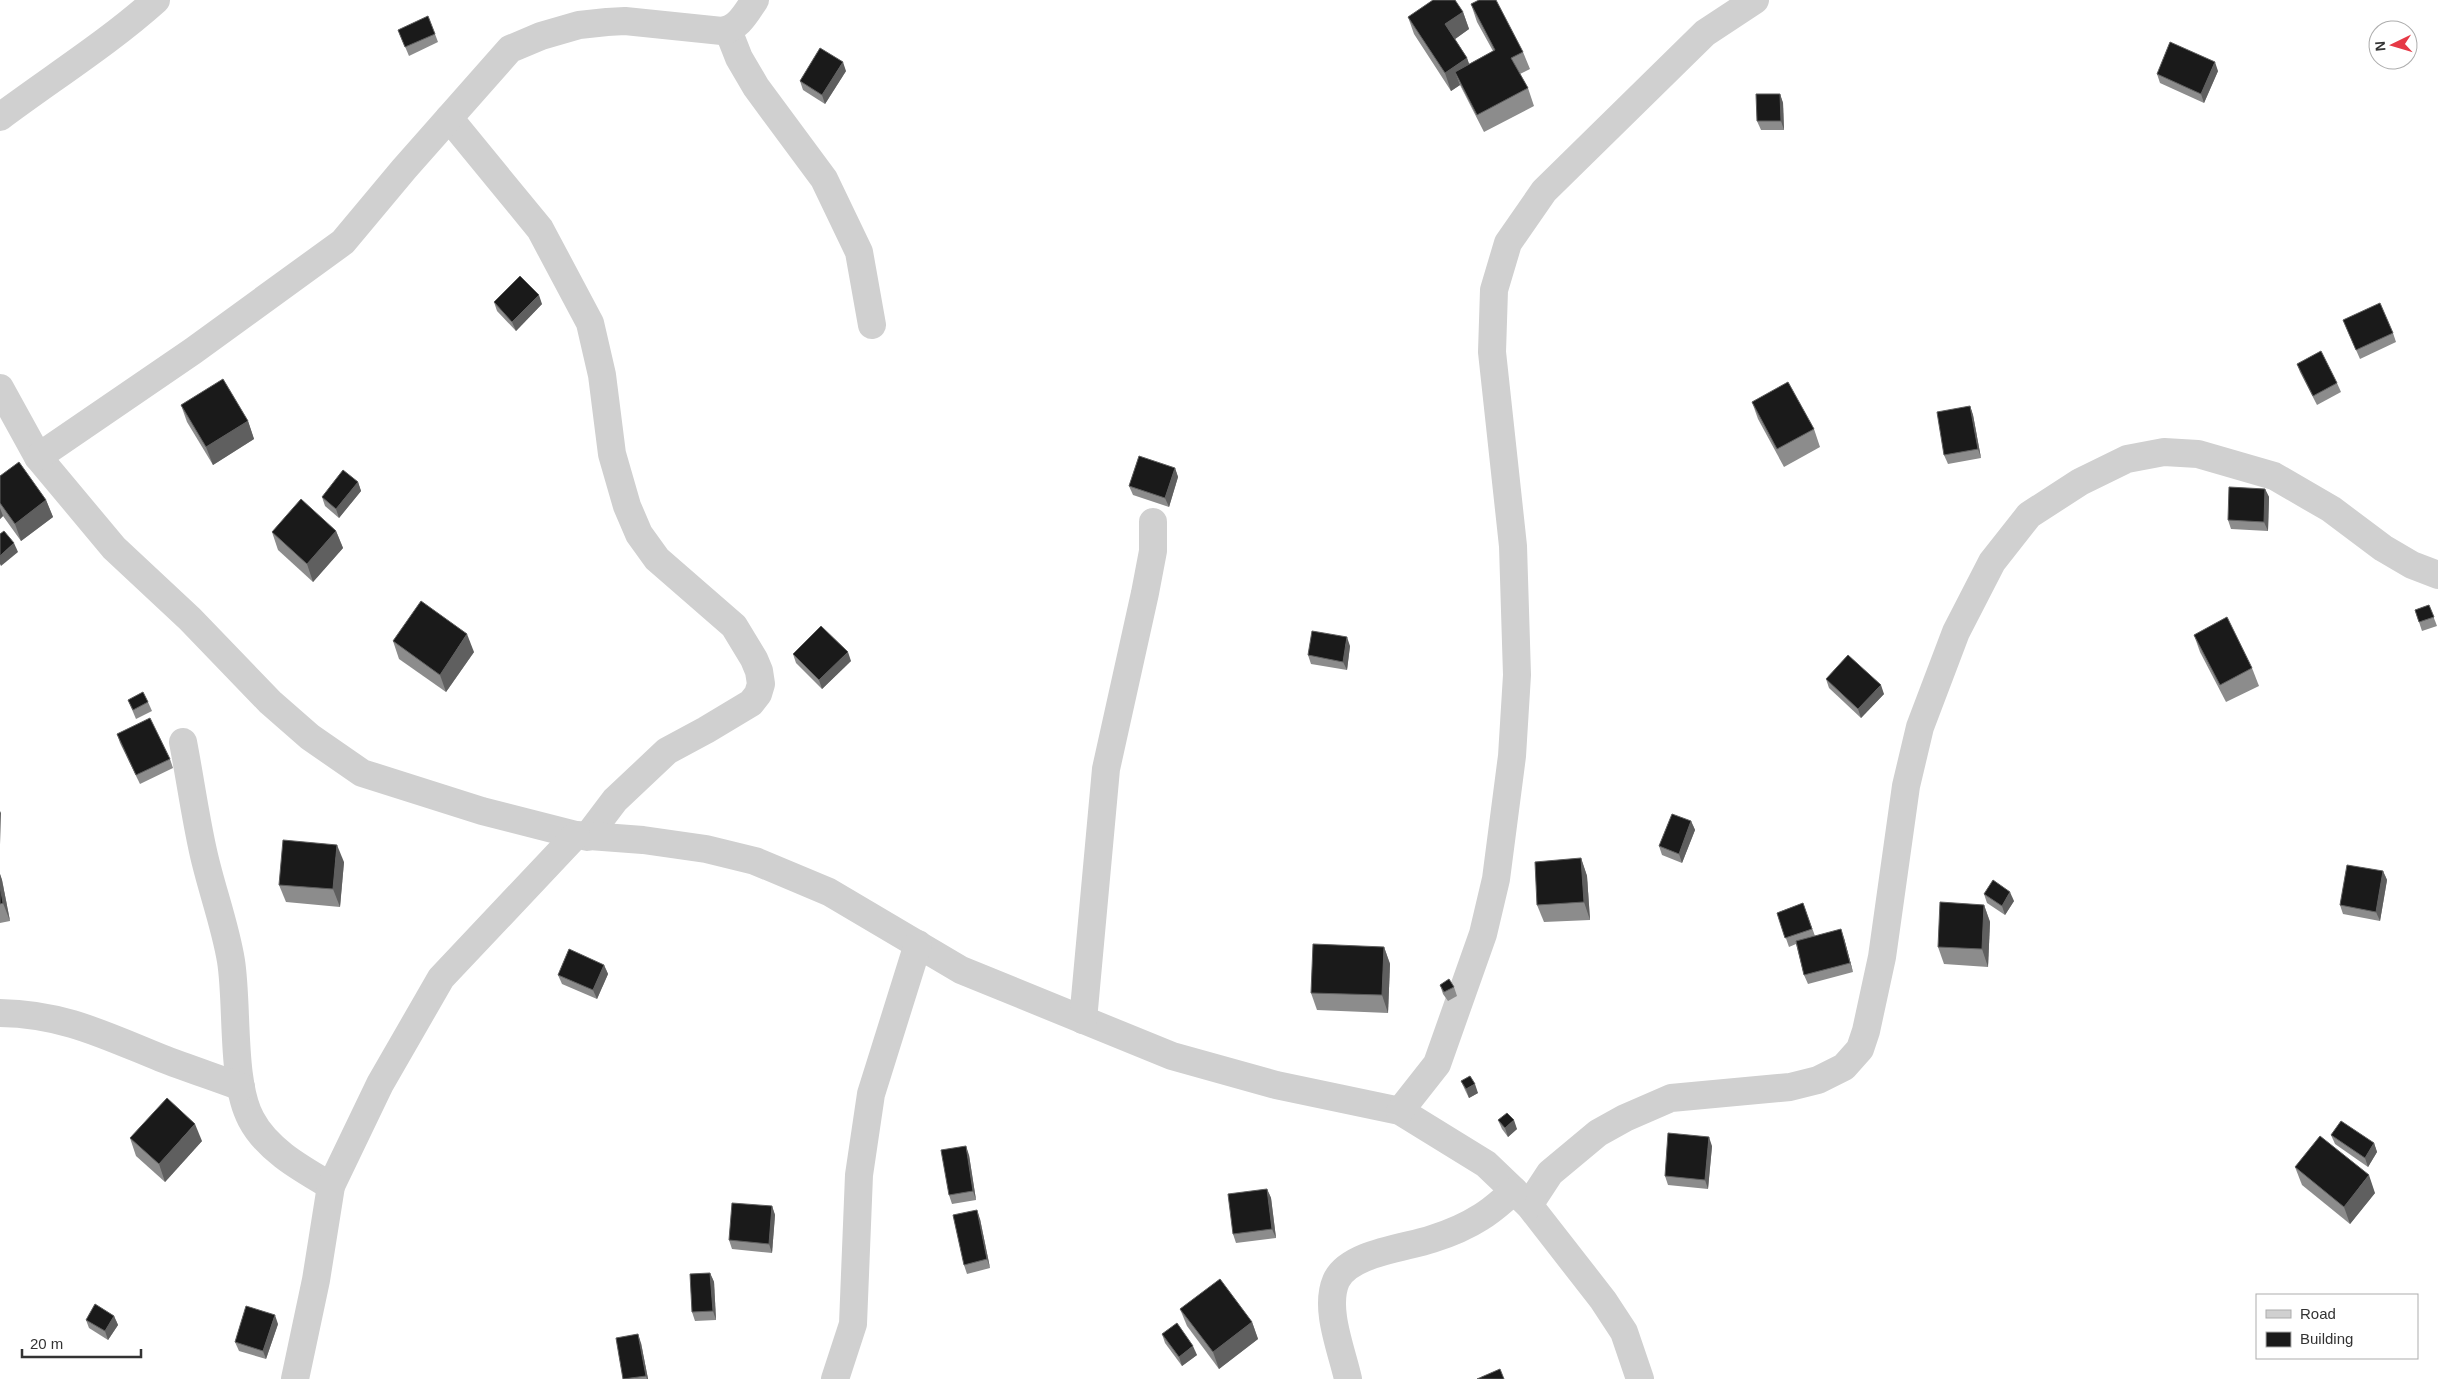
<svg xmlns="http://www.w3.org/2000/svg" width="2438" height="1379" viewBox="0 0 2438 1379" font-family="Helvetica,sans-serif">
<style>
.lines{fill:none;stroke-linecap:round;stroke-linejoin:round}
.minor{stroke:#d0d0d0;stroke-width:28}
.wall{fill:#8c8c8c}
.shaded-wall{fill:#5f5f5f}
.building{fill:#1a1a1a;stroke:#5f5f5f}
</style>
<rect width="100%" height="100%" fill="#fff"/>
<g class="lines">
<g class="minor">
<path d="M728 30 739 58 756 87 824 179 859 252 872 325"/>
<path d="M0 117C52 78 108 43 156 0"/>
<path d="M449 118 540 229 590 323 602 375 612 454 627 506 639 534 657 559 734 626 754 659 759 671 761 684 758 694 751 703 706 730 667 751 615 800 587 837"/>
<path d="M0 388 38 457 114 548 190 619 270 702 310 737 362 773 482 811 576 835 643 840 706 849 755 861 829 892 961 970 1172 1056 1276 1085 1400 1111 1486 1164 1529 1205 1603 1300 1624 1332 1640 1379"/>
<path d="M38 457 193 351 343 242 404 169 510 49 541 36 579 25 607 22 625 21 722 31C739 28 746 13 755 0"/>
<path d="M183 742C190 778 195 815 203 851 211 888 225 924 231 961 238 1005 231 1082 251 1119 267 1150 302 1169 331 1186"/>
<path d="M0 1013C63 1014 104 1035 161 1058 187 1068 214 1077 241 1087"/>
<path d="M1083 1020 1106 769 1145 593 1153 551V522"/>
<path d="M1400 1111 1437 1064 1483 934 1496 879 1512 756 1517 675 1513 546 1492 352 1494 290 1508 243 1544 191 1705 33 1755 0"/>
<path d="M1529 1205 1550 1173 1598 1133 1625 1118 1671 1098 1790 1087 1818 1080 1844 1067 1860 1049 1866 1031 1882 957 1906 786 1920 727 1956 632 1992 562 2029 515 2080 482 2127 459 2164 452 2198 454 2274 476 2331 509 2383 548 2412 565 2438 575"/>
<path d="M295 1379 316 1280 331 1186 380 1084 441 978 576 835"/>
<path d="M835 1379 853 1324 859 1175 871 1094 918 944"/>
<path d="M1348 1379C1342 1351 1324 1309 1336 1281 1348 1253 1405 1248 1432 1239 1448 1234 1467 1226 1481 1217 1493 1210 1503 1200 1514 1191"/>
</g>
</g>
<g class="wall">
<path d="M1471 4 1523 52 1530 69 1520 74 1528 88 1534 106 1484 132 1460 85 1451 91 1414 34 1408 17 1463 12 1469 29 1455 39 1467 58 1469 64 1493 51 1477 22Z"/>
<path d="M398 30 435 34 438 42 409 56Z"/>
<path d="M846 71 825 104 803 90 800 81Z"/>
<path d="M2218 71 2204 103 2160 83 2157 74Z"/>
<path d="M1780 94 1783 103 1784 130H1761L1757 121Z"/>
<path d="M494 302 542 304 516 331 497 311Z"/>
<path d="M2343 320 2393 333 2396 342 2360 359Z"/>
<path d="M2297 364 2337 383 2341 392 2317 405 2300 372Z"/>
<path d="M1752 402 1814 429 1820 447 1784 467 1758 419Z"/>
<path d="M181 405 248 421 254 439 213 465 187 422Z"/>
<path d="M1970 406 1973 415 1981 458 1948 464 1944 455Z"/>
<path d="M1175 468 1178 477 1169 507 1133 495 1129 486Z"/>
<path d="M0 476 46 500 53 517 21 541 3 516 0 519Z"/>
<path d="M358 482 361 491 339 518 325 506 322 497Z"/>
<path d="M2265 489 2269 497 2268 531 2231 529 2228 520Z"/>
<path d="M336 531 343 548 313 582 278 550 272 532Z"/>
<path d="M2429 605 2437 626 2422 631 2415 610Z"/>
<path d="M2194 635 2252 668 2259 686 2226 702 2200 652Z"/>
<path d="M393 641 474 652 446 692 399 659Z"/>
<path d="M1350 646 1347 670 1311 664 1308 655Z"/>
<path d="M793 654 851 661 822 689 796 663Z"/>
<path d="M1826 679 1884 694 1861 718 1829 688Z"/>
<path d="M128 700 148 702 152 711 136 719Z"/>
<path d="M117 734 170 759 173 768 140 784 120 743Z"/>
<path d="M1691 821 1695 830 1682 863 1662 855 1659 846Z"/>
<path d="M1581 858 1587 876 1590 920 1544 922 1537 905Z"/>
<path d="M344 862 340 907 286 902 279 885Z"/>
<path d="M2383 871 2387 880 2380 921 2343 914 2340 905Z"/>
<path d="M0 874 2 880 10 921 0 923Z"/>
<path d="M1984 894 2014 901 2005 915 1987 903Z"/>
<path d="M1803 903 1815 936 1844 938 1853 972 1808 984 1804 975 1796 944 1789 947 1777 913Z"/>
<path d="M1984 905 1990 922 1988 967 1944 964 1938 947Z"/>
<path d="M1384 947 1390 964 1388 1013 1317 1010 1311 993Z"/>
<path d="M604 965 608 974 597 999 562 984 558 975Z"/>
<path d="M1440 985 1454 987 1457 996 1448 1001 1443 994Z"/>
<path d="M1461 1081 1478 1093 1469 1098 1465 1090Z"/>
<path d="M1498 1120 1517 1129 1508 1137 1502 1129Z"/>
<path d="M2331 1135 2374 1143 2377 1152 2368 1167 2335 1144Z"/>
<path d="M130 1138 202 1141 165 1182 136 1156Z"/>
<path d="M1712 1146 1708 1189 1668 1185 1665 1176Z"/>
<path d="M969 1155 976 1200 952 1204 949 1195Z"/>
<path d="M2295 1167 2375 1193 2350 1224 2302 1185Z"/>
<path d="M1267 1189 1271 1198 1276 1238 1236 1243 1233 1234Z"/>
<path d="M772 1206 775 1215 772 1253 732 1249 729 1240Z"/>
<path d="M980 1219 990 1268 967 1274 964 1265Z"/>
<path d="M710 1273 714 1282 716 1320 695 1321 692 1312Z"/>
<path d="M1180 1309 1252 1322 1258 1339 1219 1369 1187 1326Z"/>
<path d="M114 1316 118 1325 108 1340 89 1328 86 1320Z"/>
<path d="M278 1324 266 1359 239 1351 235 1342Z"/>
<path d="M1162 1334 1197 1355 1182 1366 1165 1343Z"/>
<path d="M641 1343 648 1379H623Z"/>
</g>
<g class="shaded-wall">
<path d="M1463 12 1469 29 1451 42 1445 24Z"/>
<path d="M1467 58 1473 75 1455 72 1460 85 1451 91 1445 73Z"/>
<path d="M843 62 846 71 825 104 822 95Z"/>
<path d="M2215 62 2218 71 2204 103 2201 94Z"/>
<path d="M1780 94 1783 103 1784 130 1781 121Z"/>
<path d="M539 295 542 304 516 331 512 322Z"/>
<path d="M1970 406 1973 415 1981 458 1978 449Z"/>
<path d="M248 421 254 439 213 465 206 447Z"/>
<path d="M1175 468 1178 477 1169 507 1165 498Z"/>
<path d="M358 482 361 491 339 518 336 509Z"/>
<path d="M2265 489 2269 497 2268 531 2264 522Z"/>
<path d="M46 500 53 517 21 541 15 524Z"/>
<path d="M0 508 3 516 0 519Z"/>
<path d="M336 531 343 548 313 582 307 564Z"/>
<path d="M14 543 18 552 1 566 0 564V556Z"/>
<path d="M467 634 474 652 446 692 440 675Z"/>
<path d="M1347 637 1350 646 1347 670 1343 662Z"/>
<path d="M848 652 851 661 822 689 819 680Z"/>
<path d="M1881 685 1884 694 1861 718 1858 709Z"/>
<path d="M0 811 1 813 0 844Z"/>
<path d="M1691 821 1695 830 1682 863 1679 854Z"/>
<path d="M337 845 344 862 340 907 333 889Z"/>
<path d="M1581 858 1587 876 1590 920 1584 902Z"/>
<path d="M2383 871 2387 880 2380 921 2376 912Z"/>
<path d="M0 874 2 880 10 921 3 903 0 886Z"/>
<path d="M2010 892 2014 901 2005 915 2002 906Z"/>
<path d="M1984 905 1990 922 1988 967 1982 949Z"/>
<path d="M1841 929 1844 938 1853 972 1850 963Z"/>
<path d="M1384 947 1390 964 1388 1013 1382 995Z"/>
<path d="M604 965 608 974 597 999 593 990Z"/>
<path d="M1475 1084 1478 1093 1469 1098 1466 1089Z"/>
<path d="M1514 1120 1517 1129 1508 1137 1505 1128Z"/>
<path d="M195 1124 202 1141 165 1182 159 1164Z"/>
<path d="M1709 1137 1712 1146 1708 1189 1705 1180Z"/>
<path d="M2374 1143 2377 1152 2368 1167 2365 1158Z"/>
<path d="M966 1146 969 1155 976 1200 973 1191Z"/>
<path d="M2369 1175 2375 1193 2350 1224 2344 1207Z"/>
<path d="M1267 1189 1271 1198 1276 1238 1272 1229Z"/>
<path d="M772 1206 775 1215 772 1253 769 1244Z"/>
<path d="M977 1210 980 1219 990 1268 987 1259Z"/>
<path d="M710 1273 714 1282 716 1320 713 1311Z"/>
<path d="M275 1315 278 1324 266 1359 263 1351Z"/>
<path d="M114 1316 118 1325 108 1340 105 1331Z"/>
<path d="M1252 1322 1258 1339 1219 1369 1213 1352Z"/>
<path d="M638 1334 641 1343 648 1379H647L646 1376Z"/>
<path d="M1193 1346 1197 1355 1182 1366 1179 1357Z"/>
</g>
<g class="building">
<path d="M1433 0H1455L1463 12 1445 24 1467 58 1445 73 1408 17Z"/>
<path d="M1479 0H1496L1523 52 1511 58 1528 88 1477 115 1455 72 1495 50 1471 4Z"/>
<path d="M428 16 435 34 405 47 398 30Z"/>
<path d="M2170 42 2215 62 2201 94 2157 74Z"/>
<path d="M820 48 843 62 822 95 800 81Z"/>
<path d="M1756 94H1780L1781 121H1757Z"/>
<path d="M520 276 539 295 512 322 494 302Z"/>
<path d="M2380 303 2393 333 2356 350 2343 320Z"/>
<path d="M2321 351 2337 383 2313 396 2297 364Z"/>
<path d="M223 379 248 421 206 447 181 405Z"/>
<path d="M1788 382 1814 429 1777 449 1752 402Z"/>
<path d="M1970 406 1978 449 1944 455 1937 412Z"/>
<path d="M1139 456 1175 468 1165 498 1129 486Z"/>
<path d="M19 462 46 500 15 524 0 503V476Z"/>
<path d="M343 470 358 482 336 509 322 497Z"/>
<path d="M2229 487 2265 489 2264 522 2228 520Z"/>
<path d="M301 499 336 531 307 564 272 532Z"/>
<path d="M4 531 14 543 0 556V534Z"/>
<path d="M421 601 467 634 440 675 393 641Z"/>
<path d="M2429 605 2434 617 2419 622 2415 610Z"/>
<path d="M2227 617 2252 668 2220 685 2194 635Z"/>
<path d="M821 626 848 652 819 680 793 654Z"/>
<path d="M1312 631 1347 637 1343 662 1308 655Z"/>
<path d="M1848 655 1881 685 1858 709 1826 679Z"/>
<path d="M143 692 148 702 133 710 128 700Z"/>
<path d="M150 718 170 759 136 775 117 734Z"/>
<path d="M1672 814 1691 821 1679 854 1659 846Z"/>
<path d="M283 840 337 845 333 889 279 885Z"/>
<path d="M1581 858 1584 902 1537 905 1535 862Z"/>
<path d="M2347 865 2383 871 2376 912 2340 905Z"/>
<path d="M1993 880 2010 892 2002 906 1984 894Z"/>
<path d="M0 886 3 903 0 904Z"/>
<path d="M1940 902 1984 905 1982 949 1938 947Z"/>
<path d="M1803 903 1812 929 1785 938 1777 913Z"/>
<path d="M1841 929 1850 963 1804 975 1796 941Z"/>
<path d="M1313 944 1384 947 1382 995 1311 993Z"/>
<path d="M569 949 604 965 593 990 558 975Z"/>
<path d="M1449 979 1454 987 1444 992 1440 985Z"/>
<path d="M1470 1076 1475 1084 1466 1089 1461 1081Z"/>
<path d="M167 1098 195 1124 159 1164 130 1138Z"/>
<path d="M1507 1113 1514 1120 1505 1128 1498 1120Z"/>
<path d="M2341 1121 2374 1143 2365 1158 2331 1135Z"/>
<path d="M1668 1133 1709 1137 1705 1180 1665 1176Z"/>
<path d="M2320 1136 2369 1175 2344 1207 2295 1167Z"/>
<path d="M966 1146 973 1191 949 1195 941 1150Z"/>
<path d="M1267 1189 1272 1229 1233 1234 1228 1194Z"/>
<path d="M732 1203 772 1206 769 1244 729 1240Z"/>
<path d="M977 1210 987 1259 964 1265 953 1215Z"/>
<path d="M710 1273 713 1311 692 1312 690 1274Z"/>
<path d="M1220 1279 1252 1322 1213 1352 1180 1309Z"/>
<path d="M95 1304 114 1316 105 1331 86 1320Z"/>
<path d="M246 1306 275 1315 263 1351 235 1342Z"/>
<path d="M1177 1323 1193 1346 1179 1357 1162 1334Z"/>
<path d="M638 1334 646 1376 623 1379 616 1338Z"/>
<path d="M1500 1369 1504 1379H1477Z"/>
</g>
<rect x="2256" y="1294" width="162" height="65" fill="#ffffff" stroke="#adadad"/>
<rect x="2266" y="1310" width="25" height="8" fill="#d0d0d0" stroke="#adadad"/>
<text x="2300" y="1319" font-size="15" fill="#333333">Road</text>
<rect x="2266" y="1332" width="25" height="15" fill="#1a1a1a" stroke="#adadad"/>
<text x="2300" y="1344" font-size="15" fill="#333333">Building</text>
<g transform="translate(2393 45) rotate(265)"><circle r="24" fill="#ffffff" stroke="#adadad"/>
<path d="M0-4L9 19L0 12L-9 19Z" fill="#e63946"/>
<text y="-8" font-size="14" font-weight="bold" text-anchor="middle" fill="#333333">N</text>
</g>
<path d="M22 1349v8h119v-8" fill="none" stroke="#333333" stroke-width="2.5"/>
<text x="30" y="1349" font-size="15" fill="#333333" stroke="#ffffff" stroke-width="4" paint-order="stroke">20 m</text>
</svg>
